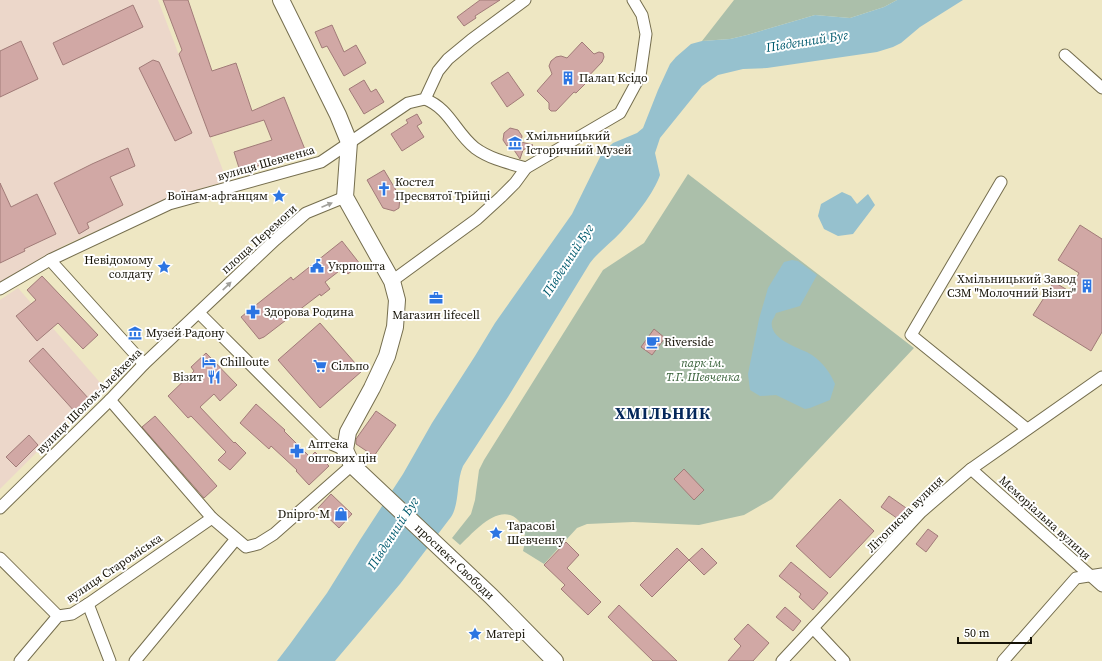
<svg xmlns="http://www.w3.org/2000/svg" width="1102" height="661" viewBox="0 0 1102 661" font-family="'Source Serif 4',serif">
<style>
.medical{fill:#ecd7ca}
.green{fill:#abbfaa}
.water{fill:#96c1ce}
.building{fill:#d1a8a5;stroke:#a17b78}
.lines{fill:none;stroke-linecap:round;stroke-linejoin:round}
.minor-casing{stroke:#756e4e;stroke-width:13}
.secondary-casing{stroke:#756e4e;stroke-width:18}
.minor{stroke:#fff;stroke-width:11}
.secondary{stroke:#fff;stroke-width:16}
.oneway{fill:#a1a09b}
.labels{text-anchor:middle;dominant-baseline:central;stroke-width:4;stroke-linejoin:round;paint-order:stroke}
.poi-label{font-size:12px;fill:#151206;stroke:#fff;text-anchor:start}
.street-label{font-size:12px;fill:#151206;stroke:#fff}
.park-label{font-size:12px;font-style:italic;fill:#39623a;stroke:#fff}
.water-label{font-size:13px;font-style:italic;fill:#005a6e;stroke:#fff}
.district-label{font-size:16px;font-weight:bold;letter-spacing:1px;fill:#04275a;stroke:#fff}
</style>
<rect width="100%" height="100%" fill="#eee7c3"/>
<g class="medical">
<path d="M0 0H158L227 181 176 196 67 244 0 282Z"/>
<path d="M18 288 103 386 0 489V300Z"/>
</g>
<g class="green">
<path d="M734 0H897L884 7 850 18 815 15 747 35 730 39 702 41Z"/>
<path d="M688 174 914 348 772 499 744 515 699 525 633 522 587 524 577 528 544 564 523 551C526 540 526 530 519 521 500 500 473 533 460 545L452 538 471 514 475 500 479 470 484 460 603 270 644 243Z"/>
</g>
<g class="water">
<path d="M897 0H963L920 27 901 43 893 47 877 52 767 68 743 69 718 75 702 86 660 138 655 153 660 175C654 193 634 218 621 232 611 243 599 251 590 263L508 397 463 466C456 482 460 503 451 517L400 584 335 661H277L290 644 327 593 360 540 403 474 432 423 475 356 495 323 572 214 602 153 613 143 637 133 643 128 658 90 670 64 676 57 691 44 702 41 730 39 747 35 815 15 850 18 884 7Z"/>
<path d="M842 192 851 196 857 204 868 194 875 205 853 234 838 236 824 229 818 216 821 204Z"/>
<path d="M792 260 798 261 817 275 800 306 776 313C775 316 773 319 772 321 768 340 801 348 812 355 823 363 830 372 835 384L830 400 810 408 805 409 776 395 760 396 750 390 748 374 759 319 768 288 784 262Z"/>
</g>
<g class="building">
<path d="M163 0H188L212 71 236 63 252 111 284 97 306 152 240 171 234 152 272 140 264 120 210 137 179 54 182 50Z"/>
<path d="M480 0H500L475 16 476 18 464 26 457 17Z"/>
<path d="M133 5 143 27 63 65 53 43Z"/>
<path d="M332 25 344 52 356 45 366 63 344 76 327 46 322 48 315 32Z"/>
<path d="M21 41 38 79 0 97V51Z"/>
<path d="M582 42 594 54 599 52 603 53 604 57 602 62 583 82 585 84 576 93 574 92 556 111H551L549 109V103L537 91 552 74 549 66 551 61 556 57 561 56 567 58Z"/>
<path d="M153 60 159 62 192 133 175 141 139 68Z"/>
<path d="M508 72 524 95 507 107 491 83Z"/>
<path d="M364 80 371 92 376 89 384 102 364 114 349 89Z"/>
<path d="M417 114 422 123 417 126 424 137 402 151 391 134 408 123 406 120Z"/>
<path d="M510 128 518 130 522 136 521 142 533 145 523 150 520 159 512 147 507 146 503 140 504 133Z"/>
<path d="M128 148 135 166 110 177 123 205 87 223 89 228 79 234 54 183 92 164Z"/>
<path d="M384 170 400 197 399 208 394 211 383 208 367 180Z"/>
<path d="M0 183 11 207 37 194 56 234 24 249 25 251 0 263Z"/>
<path d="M1080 225 1102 239V332L1091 351 1033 315 1054 282 1069 291 1079 273 1058 260Z"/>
<path d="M342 241 360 264 348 274 343 268 325 282 330 289 321 296 320 294 264 337 259 339 241 317 291 277 293 280Z"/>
<path d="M42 276 98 335 83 349 58 323 37 341 16 316 36 300 27 290Z"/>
<path d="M320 323 362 371 320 408 278 360Z"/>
<path d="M654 329 665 338 652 355 641 347Z"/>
<path d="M43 348 89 399 75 412 29 361Z"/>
<path d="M206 353 237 385 220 401 214 394 200 407 234 443 235 442 246 453 230 470 218 460 226 452 191 416 188 418 168 396 194 371 191 367Z"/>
<path d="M256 404 285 430 284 431 310 457 315 452 329 466 309 485 296 471 297 470 271 446 269 449 240 423Z"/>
<path d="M376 411 396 425 374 456 356 444V439Z"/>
<path d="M155 416 217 486 204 498 142 427Z"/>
<path d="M29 435 38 445 16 467 6 457Z"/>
<path d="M684 469 704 490 694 500 674 479Z"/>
<path d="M331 494 352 514 339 528 318 508Z"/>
<path d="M889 496 909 510 901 521 881 507Z"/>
<path d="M840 499 874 531 830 578 796 546Z"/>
<path d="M928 529 938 536 926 552 916 544Z"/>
<path d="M566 542 579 555 567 568 601 602 588 615 561 589 565 585 544 565Z"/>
<path d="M677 548 689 560 652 597 640 585Z"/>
<path d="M702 548 717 563 704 575 689 560Z"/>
<path d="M791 562 828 593 813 610 799 597 801 594 779 576Z"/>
<path d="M619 605 677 661H653L608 617Z"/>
<path d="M785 607 801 621 793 631 776 617Z"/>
<path d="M748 624 769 643 753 661H728L741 646 734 639Z"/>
</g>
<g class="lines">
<g class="minor-casing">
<g id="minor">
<path d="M1065 55 1102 88"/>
<path d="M425 99C450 109 455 132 475 148 490 159 508 163 526 168"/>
<path d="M1001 182 911 335 1027 429"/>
<path d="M50 260 144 364"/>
<path d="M392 281 477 219 501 197 515 183 526 168 620 113 640 76 646 34 642 15 633 0"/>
<path d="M0 289 50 260 169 204 321 162 408 103 425 99 438 71 448 59 471 40 525 0"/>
<path d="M199 313 329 443 345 450"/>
<path d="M110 400 212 518 246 547 258 544 274 534 352 465"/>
<path d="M971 469 1102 586"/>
<path d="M0 508 110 400 144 364 275 240 306 213 345 197"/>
<path d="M0 558 58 616"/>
<path d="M88 604 110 661"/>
<path d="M813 628 844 661"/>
<path d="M20 661 58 616 72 614 88 604 212 518"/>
<path d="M135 661 236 539"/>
<path d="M782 661 921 512 971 469 1102 377"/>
<path d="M1003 661 1076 578 1102 574"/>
</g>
</g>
<g class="secondary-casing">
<g id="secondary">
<path id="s1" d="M281 0 338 115 349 142 345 197 392 281 397 300 395 327 387 356 372 388 348 432 345 450 352 465 491 596 555 661"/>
</g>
</g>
<use href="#minor" class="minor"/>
<use href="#secondary" class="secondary"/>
</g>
<defs><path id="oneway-solid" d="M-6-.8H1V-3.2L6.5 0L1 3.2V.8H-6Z"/></defs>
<g class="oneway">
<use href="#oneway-solid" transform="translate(327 205) rotate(-23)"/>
<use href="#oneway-solid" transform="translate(227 286) rotate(-44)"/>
</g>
<defs>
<g id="building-bare" transform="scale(1.08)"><path d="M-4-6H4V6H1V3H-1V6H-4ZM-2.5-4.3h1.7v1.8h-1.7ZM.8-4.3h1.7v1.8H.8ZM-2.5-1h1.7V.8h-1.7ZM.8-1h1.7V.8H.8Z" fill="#2c75e2" stroke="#fff" stroke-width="2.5" paint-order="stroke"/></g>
<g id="museum-bare" transform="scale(1.08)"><path d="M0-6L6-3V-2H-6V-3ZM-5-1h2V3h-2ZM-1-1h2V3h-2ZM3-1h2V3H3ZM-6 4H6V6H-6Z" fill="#2c75e2" stroke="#fff" stroke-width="2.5" paint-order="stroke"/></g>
<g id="church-bare" transform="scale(1.08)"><path d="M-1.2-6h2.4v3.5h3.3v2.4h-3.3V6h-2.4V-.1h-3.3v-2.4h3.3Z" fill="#2c75e2" stroke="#fff" stroke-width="2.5" paint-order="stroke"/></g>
<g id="sight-bare" transform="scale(1.08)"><path d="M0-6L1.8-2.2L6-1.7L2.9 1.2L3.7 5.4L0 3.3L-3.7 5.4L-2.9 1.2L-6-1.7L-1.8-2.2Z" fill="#2c75e2" stroke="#fff" stroke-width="2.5" paint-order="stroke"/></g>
<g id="civic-bare" transform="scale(1.08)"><path d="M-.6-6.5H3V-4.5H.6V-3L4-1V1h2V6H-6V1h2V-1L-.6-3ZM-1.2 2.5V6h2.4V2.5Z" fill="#2c75e2" stroke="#fff" stroke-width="2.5" paint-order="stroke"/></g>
<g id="office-bare" transform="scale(1.08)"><path d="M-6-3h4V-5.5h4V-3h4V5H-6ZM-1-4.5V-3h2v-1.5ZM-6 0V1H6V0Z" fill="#2c75e2" stroke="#fff" stroke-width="2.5" paint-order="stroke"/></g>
<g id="pharmacy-bare" transform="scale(1.08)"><path d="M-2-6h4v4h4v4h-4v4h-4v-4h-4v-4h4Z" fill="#2c75e2" stroke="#fff" stroke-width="2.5" paint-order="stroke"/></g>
<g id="cafe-bare" transform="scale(1.08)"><path d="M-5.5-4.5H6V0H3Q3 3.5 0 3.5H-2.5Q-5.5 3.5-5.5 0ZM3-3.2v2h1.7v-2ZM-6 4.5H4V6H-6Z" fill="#2c75e2" stroke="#fff" stroke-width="2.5" paint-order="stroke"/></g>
<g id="hotel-bare" transform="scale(1.08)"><path d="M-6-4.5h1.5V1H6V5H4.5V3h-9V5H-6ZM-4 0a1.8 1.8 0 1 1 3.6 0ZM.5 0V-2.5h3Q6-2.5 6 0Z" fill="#2c75e2" stroke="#fff" stroke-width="2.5" paint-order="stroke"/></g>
<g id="supermarket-bare" transform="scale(1.08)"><path d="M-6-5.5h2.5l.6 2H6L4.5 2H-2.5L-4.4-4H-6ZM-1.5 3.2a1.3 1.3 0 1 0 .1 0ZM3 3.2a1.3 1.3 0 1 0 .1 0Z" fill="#2c75e2" stroke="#fff" stroke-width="2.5" paint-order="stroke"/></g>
<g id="restaurant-bare" transform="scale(1.08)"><path d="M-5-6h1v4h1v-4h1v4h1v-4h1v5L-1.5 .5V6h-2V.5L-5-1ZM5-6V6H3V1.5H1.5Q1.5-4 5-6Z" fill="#2c75e2" stroke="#fff" stroke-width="2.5" paint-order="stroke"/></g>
<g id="shop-bare" transform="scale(1.08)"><path d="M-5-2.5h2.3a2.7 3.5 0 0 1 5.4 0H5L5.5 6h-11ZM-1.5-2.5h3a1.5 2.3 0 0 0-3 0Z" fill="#2c75e2" stroke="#fff" stroke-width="2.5" paint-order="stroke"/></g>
</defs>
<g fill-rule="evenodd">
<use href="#building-bare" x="568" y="78"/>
<use href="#museum-bare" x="515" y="143"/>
<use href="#church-bare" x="384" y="189"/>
<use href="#sight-bare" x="279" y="196"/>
<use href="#civic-bare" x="317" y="266"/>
<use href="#sight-bare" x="164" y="267"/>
<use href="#building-bare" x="1087" y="286"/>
<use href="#office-bare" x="436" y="298"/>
<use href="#pharmacy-bare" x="253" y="312"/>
<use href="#museum-bare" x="135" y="333"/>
<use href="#cafe-bare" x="653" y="342"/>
<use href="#hotel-bare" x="209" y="362"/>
<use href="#supermarket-bare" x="320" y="366"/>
<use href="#restaurant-bare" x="214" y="377"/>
<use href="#pharmacy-bare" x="297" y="451"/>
<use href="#shop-bare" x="341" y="514"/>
<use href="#sight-bare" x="496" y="533"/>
<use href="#sight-bare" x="475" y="634"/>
</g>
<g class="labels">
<g class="poi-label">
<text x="579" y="78">Палац Ксідо</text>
<text x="526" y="136">Хмільницький<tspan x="526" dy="14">Історичний Музей</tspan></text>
<text x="395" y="182">Костел<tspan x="395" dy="14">Пресвятої Трійці</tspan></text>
<text x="268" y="196" text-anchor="end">Воїнам-афганцям</text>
<text x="153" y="260" text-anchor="end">Невідомому<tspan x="153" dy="14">солдату</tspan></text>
<text x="328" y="266">Укрпошта</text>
<text x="1076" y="279" text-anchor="end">Хмільницький Завод<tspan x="1076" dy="14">СЗМ "Молочний Візит"</tspan></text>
<text x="264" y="312">Здорова Родина</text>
<text x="436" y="315" text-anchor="middle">Магазин lifecell</text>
<text x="146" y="333">Музей Радону</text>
<text x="664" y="342">Riverside</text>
<text x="220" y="362">Chilloute</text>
<text x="331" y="366">Сільпо</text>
<text x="203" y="377" text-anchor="end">Візит</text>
<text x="308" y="444">Аптека<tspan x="308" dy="14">оптових цін</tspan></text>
<text x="330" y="514" text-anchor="end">Dnipro-M</text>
<text x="507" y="526">Тарасові<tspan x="507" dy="14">Шевченку</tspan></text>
<text x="486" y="634">Матері</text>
</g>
<g class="street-label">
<text transform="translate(266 163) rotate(-16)">вулиця Шевченка</text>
<text transform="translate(259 239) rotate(-42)">площа Перемоги</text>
<text transform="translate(89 401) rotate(-45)">вулиця Шолом-Алейхема</text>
<text transform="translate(905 514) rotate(-45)">Літописна вулиця</text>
<text transform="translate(1045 518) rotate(42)">Меморіальна вулиця</text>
<text stroke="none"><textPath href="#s1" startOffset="647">проспект Свободи</textPath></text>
<text transform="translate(114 568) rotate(-34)">вулиця Староміська</text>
</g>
<g class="park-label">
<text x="703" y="363">парк ім.<tspan x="703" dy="14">Т.Г. Шевченка</tspan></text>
</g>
<g class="water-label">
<text transform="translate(807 41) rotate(-9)">Південний Буг</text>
<text transform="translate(568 260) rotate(-57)">Південний Буг</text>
<text transform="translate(393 533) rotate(-57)">Південний Буг</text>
</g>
<g class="district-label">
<text x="663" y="413">ХМІЛЬНИК</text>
</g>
</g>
<path d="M958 637v6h73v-6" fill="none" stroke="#151206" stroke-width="2"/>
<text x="964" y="637" font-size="12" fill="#151206" stroke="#ffffff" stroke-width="3" paint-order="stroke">50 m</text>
</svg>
